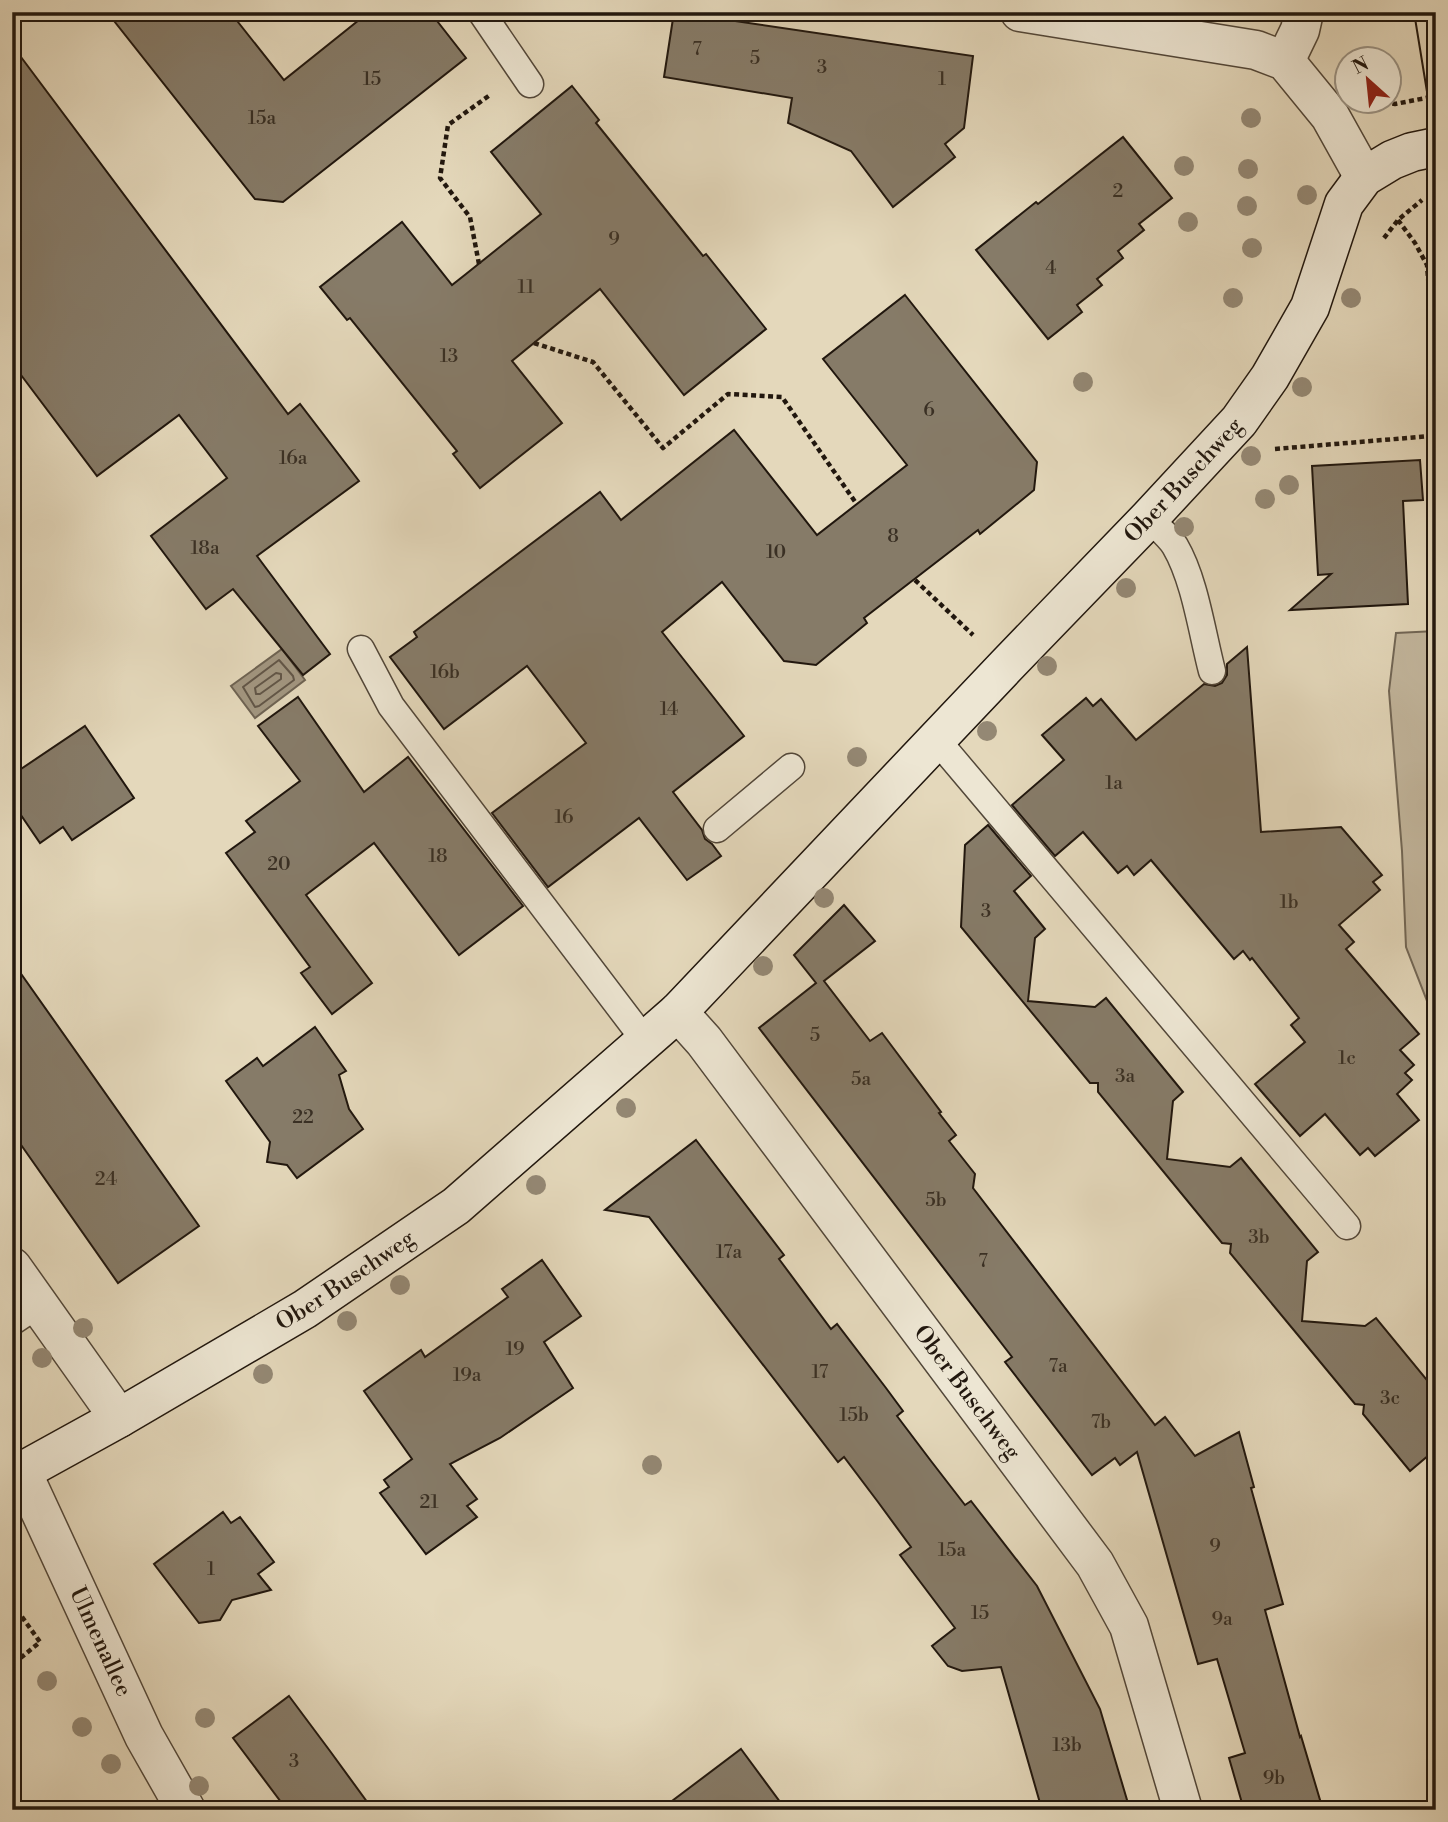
<svg xmlns="http://www.w3.org/2000/svg" width="1448" height="1822" viewBox="0 0 1448 1822" font-family="'Libre Bodoni',serif">
<style>
.green{fill:#c3b79e;stroke:#726756;stroke-width:2}
.water{fill:#a29680;stroke:#6e6352;stroke-width:2}
.lines{fill:none;stroke-linecap:round;stroke-linejoin:round}
.shore{stroke:#625647;stroke-width:2}
.building{fill:#867b68;stroke:#21170e;stroke-width:2}
.lane-casing{stroke:#524739;stroke-width:29}
.street-casing{stroke:#524739;stroke-width:41}
.secondary-casing{stroke:#21170e;stroke-width:41}
.path{stroke:#21170e;stroke-width:4.5;stroke-dasharray:5 3.5;stroke-linecap:butt}
.lane{stroke:#ede6d3;stroke-width:26}
.street{stroke:#ede6d3;stroke-width:38}
.secondary{stroke:#ede6d3;stroke-width:38}
.tram{stroke:#21170e;stroke-width:2}
.tree{fill:#948874}
.labels{text-anchor:middle;dominant-baseline:central;stroke-width:5;stroke-linejoin:round;paint-order:stroke}
.number-label{font-size:19px;fill:#3a3024}
.street-label{font-size:23px;fill:#21170e;stroke:#ede6d3}
</style>
<rect width="100%" height="100%" fill="#e4d8bb"/>
<filter id="stains"><feTurbulence type="fractalNoise" baseFrequency=".00286" numOctaves="4"/><feColorMatrix values="0 0 0 0 .2 0 0 0 0 .09 0 0 0 0 .02 0 0 0 .5 -.17"/></filter>
<radialGradient id="worn" r=".72"><stop offset=".6" stop-color="#630" stop-opacity="0"/><stop offset="1" stop-color="#630" stop-opacity=".3"/></radialGradient>
<path class="green" d="M1436 631V1024L1406 947 1402 851 1389 691 1396 633Z"/>
<path class="water" d="M282 649 305 680 255 718 231 686Z"/>
<g class="lines">
<g class="shore">
<path d="M279 660 293 676 294 680 259 706 255 707 243 687Z"/>
<path d="M276 673 281 674V679L260 694H256L255 688Z"/>
</g>
</g>
<g class="building">
<path d="M107 12H230L284 80 369 12H430L466 58 283 202 255 199Z"/>
<path d="M674 12 973 56 964 128 945 144 955 157 893 207 851 151 788 123 792 98 664 77Z"/>
<path d="M12 45 288 414 300 404 359 481 257 556 330 654 303 675 233 589 206 609 151 536 227 478 179 415 97 476 12 363Z"/>
<path d="M572 86 599 120 596 123 703 256 706 254 766 329 684 395 600 289 512 361 562 423 480 488 453 454 457 451 350 318 347 320 320 287 402 222 452 285 466 274 541 214 491 152Z"/>
<path d="M1123 137 1172 198 1139 224 1144 230 1118 251 1123 258 1097 279 1102 285 1077 305 1082 312 1048 339 976 250 1036 202 1038 204Z"/>
<path d="M905 295 1037 462 1034 490 980 534 978 530 864 618 867 623 816 665 784 661 722 582 662 632 744 736 673 792 702 830 705 839 712 844 721 856 687 880 639 818 548 887 492 813 586 743 527 666 444 729 390 657 417 637 414 632 600 492 621 520 734 430 817 535 907 465 823 359Z"/>
<path d="M1420 460 1423 500 1403 501 1408 604 1290 610 1331 574 1318 575 1312 466Z"/>
<path d="M1247 647 1261 832 1341 827 1382 875 1373 882 1380 890 1339 925 1354 942 1346 949 1419 1034 1400 1050 1414 1065 1405 1073 1412 1080 1397 1094 1419 1120 1375 1156 1368 1148 1360 1155 1325 1114 1300 1136 1255 1084 1305 1042 1291 1025 1299 1018 1252 958 1250 960 1243 951 1234 959 1151 860 1134 875 1127 866 1118 873 1083 832 1055 856 1012 805 1064 760 1042 735 1086 698 1093 706 1101 699 1136 740 1204 684 1215 686 1222 683 1227 675V664Z"/>
<path d="M298 697 364 792 408 757 523 906 459 955 374 843 306 895 372 983 332 1014 301 973 310 967 226 853 255 832 246 821 300 781 258 726Z"/>
<path d="M85 726 134 798 72 840 63 827 40 843 12 802V775Z"/>
<path d="M988 825 1031 876 1014 891 1045 929 1035 938 1028 1001 1095 1007 1106 998 1183 1092 1173 1101 1167 1159 1230 1167 1241 1158 1318 1252 1307 1261 1302 1321 1365 1326 1376 1318 1436 1391V1449L1410 1471 1363 1414 1364 1405 1355 1404 1230 1253 1231 1244 1222 1243 1098 1092V1083H1090L961 927 965 845Z"/>
<path d="M844 905 875 941 824 981 870 1041 882 1033 941 1112 939 1113 956 1135 949 1141 975 1174 973 1188 1155 1425 1165 1417 1195 1456 1239 1432 1254 1487 1251 1488 1283 1604 1265 1610 1300 1737 1301 1736 1323 1810H1244L1229 1758 1245 1753 1217 1659 1198 1664 1137 1452 1120 1465 1115 1458 1092 1475 1005 1362 1012 1357 759 1028 816 983 794 955Z"/>
<path d="M12 961 199 1226 118 1283 12 1132Z"/>
<path d="M315 1027 346 1071 339 1075 349 1109 363 1129 297 1178 287 1165 267 1162 270 1142 226 1081 257 1058 263 1066Z"/>
<path d="M696 1140 784 1255 779 1259 831 1329 837 1324 886 1388 903 1411 897 1416 931 1461 965 1505 971 1501 1037 1586 1100 1709 1130 1810H1042L1001 1667 962 1671 948 1666 932 1646 955 1628 900 1555 911 1547 878 1502 844 1457 838 1462 649 1217 605 1210Z"/>
<path d="M542 1260 581 1316 544 1342 573 1388 500 1438 450 1464 477 1499 467 1506 477 1517 426 1554 380 1493 389 1487 384 1480 412 1459 364 1391 421 1350 425 1357 508 1297 502 1289Z"/>
<path d="M223 1512 231 1523 240 1517 274 1562 258 1574 271 1590 232 1600 220 1620 199 1623 154 1564Z"/>
<path d="M289 1696 330 1751 373 1810H287L233 1738Z"/>
<path d="M741 1749 786 1810H660Z"/>
</g>
<g class="lines">
<g class="lane-casing">
<g id="lane">
<path d="M481 12 530 84"/>
<path d="M1149 518C1157 527 1169 536 1175 546 1195 580 1202 633 1212 671"/>
<path d="M361 649 391 706 646 1042"/>
<path d="M936 739 1347 1226"/>
<path d="M717 829 791 767"/>
<path d="M12 1322 39 1304"/>
</g>
</g>
<g class="street-casing">
<g id="street">
<path d="M1020 12 1256 50 1285 61 1330 116 1364 177"/>
<path d="M1285 61 1300 30 1304 12"/>
<path id="s1" d="M678 1012 704 1041 1095 1564 1129 1626 1183 1810"/>
<path d="M12 1267 119 1418"/>
<path id="s2" d="M22 1472 144 1736 186 1810"/>
</g>
</g>
<g class="secondary-casing">
<g id="secondary">
<path id="s3" d="M12 1477 119 1418 305 1309 456 1206 678 1012 1006 666 1149 518 1239 421 1270 377 1310 307 1344 204 1364 177 1392 160 1412 152 1436 147"/>
</g>
</g>
<g class="path">
<path d="M1384 102 1395 104 1436 96"/>
<path d="M1398 220 1415 243 1427 265 1436 378"/>
<path d="M1384 238 1398 220 1422 200"/>
<path d="M479 264 470 217 440 178 448 125 490 95"/>
<path d="M534 343 593 362 663 448 728 394 782 397 856 503"/>
<path d="M1275 449 1431 436"/>
<path d="M915 580 973 635"/>
<path d="M12 1603 40 1642 12 1665"/>
</g>
<use href="#lane" class="lane"/>
<use href="#street" class="street"/>
<use href="#secondary" class="secondary"/>
<path class="tram" d="M1414 12 1436 147"/>
</g>
<g class="tree">
<circle cx="1251" cy="118" r="10"/>
<circle cx="1184" cy="166" r="10"/>
<circle cx="1248" cy="169" r="10"/>
<circle cx="1307" cy="195" r="10"/>
<circle cx="1247" cy="206" r="10"/>
<circle cx="1188" cy="222" r="10"/>
<circle cx="1252" cy="248" r="10"/>
<circle cx="1233" cy="298" r="10"/>
<circle cx="1351" cy="298" r="10"/>
<circle cx="1083" cy="382" r="10"/>
<circle cx="1302" cy="387" r="10"/>
<circle cx="1251" cy="456" r="10"/>
<circle cx="1289" cy="485" r="10"/>
<circle cx="1265" cy="499" r="10"/>
<circle cx="1184" cy="527" r="10"/>
<circle cx="1126" cy="588" r="10"/>
<circle cx="1047" cy="666" r="10"/>
<circle cx="987" cy="731" r="10"/>
<circle cx="857" cy="757" r="10"/>
<circle cx="824" cy="898" r="10"/>
<circle cx="763" cy="966" r="10"/>
<circle cx="626" cy="1108" r="10"/>
<circle cx="536" cy="1185" r="10"/>
<circle cx="400" cy="1285" r="10"/>
<circle cx="347" cy="1321" r="10"/>
<circle cx="83" cy="1328" r="10"/>
<circle cx="42" cy="1358" r="10"/>
<circle cx="263" cy="1374" r="10"/>
<circle cx="652" cy="1465" r="10"/>
<circle cx="47" cy="1681" r="10"/>
<circle cx="205" cy="1718" r="10"/>
<circle cx="82" cy="1727" r="10"/>
<circle cx="111" cy="1764" r="10"/>
<circle cx="199" cy="1786" r="10"/>
</g>
<g class="labels">
<g class="number-label">
<text x="697" y="49">7</text>
<text x="755" y="58">5</text>
<text x="822" y="67">3</text>
<text x="372" y="79">15</text>
<text x="942" y="79">1</text>
<text x="262" y="118">15a</text>
<text x="1118" y="191">2</text>
<text x="614" y="239">9</text>
<text x="1051" y="268">4</text>
<text x="526" y="287">11</text>
<text x="449" y="356">13</text>
<text x="929" y="410">6</text>
<text x="293" y="458">16a</text>
<text x="893" y="536">8</text>
<text x="205" y="548">18a</text>
<text x="776" y="552">10</text>
<text x="445" y="672">16b</text>
<text x="669" y="709">14</text>
<text x="1114" y="783">1a</text>
<text x="564" y="817">16</text>
<text x="438" y="856">18</text>
<text x="279" y="864">20</text>
<text x="1289" y="902">1b</text>
<text x="986" y="911">3</text>
<text x="815" y="1035">5</text>
<text x="1347" y="1058">1c</text>
<text x="1125" y="1076">3a</text>
<text x="861" y="1079">5a</text>
<text x="303" y="1117">22</text>
<text x="106" y="1179">24</text>
<text x="936" y="1200">5b</text>
<text x="1259" y="1237">3b</text>
<text x="729" y="1252">17a</text>
<text x="983" y="1261">7</text>
<text x="515" y="1349">19</text>
<text x="1058" y="1366">7a</text>
<text x="820" y="1372">17</text>
<text x="467" y="1375">19a</text>
<text x="1390" y="1398">3c</text>
<text x="854" y="1415">15b</text>
<text x="1101" y="1422">7b</text>
<text x="429" y="1502">21</text>
<text x="1215" y="1546">9</text>
<text x="952" y="1550">15a</text>
<text x="211" y="1569">1</text>
<text x="980" y="1613">15</text>
<text x="1222" y="1619">9a</text>
<text x="1067" y="1745">13b</text>
<text x="294" y="1761">3</text>
<text x="1274" y="1778">9b</text>
</g>
<g class="street-label">
<text stroke="none"><textPath href="#s3" startOffset="1549">Ober Buschweg</textPath></text>
<text stroke="none"><textPath href="#s3" startOffset="387">Ober Buschweg</textPath></text>
<text stroke="none"><textPath href="#s1" startOffset="478">Ober Buschweg</textPath></text>
<text stroke="none"><textPath href="#s2" startOffset="187">Ulmenallee</textPath></text>
</g>
</g>
<rect width="1448" height="1822" fill="none" stroke="#e4d8bb" stroke-width="42"/>
<rect x="14" y="14" width="1420" height="1794" fill="none" stroke="#21170e" stroke-width="3.5"/>
<rect x="21" y="21" width="1406" height="1780" fill="none" stroke="#21170e" stroke-width="2"/>
<g transform="translate(1368 80) rotate(333)"><circle r="33" fill="#ede6d3" stroke="#9b9384" stroke-width="2"/>
<path d="M0-5L12 26L0 18L-12 26Z" fill="#8f2418"/>
<text y="-10" font-size="19" font-weight="bold" text-anchor="middle" fill="#21170e">N</text>
</g>
<rect width="100%" height="100%" filter="url(#stains)"/>
<rect width="100%" height="100%" fill="url(#worn)"/>
</svg>
